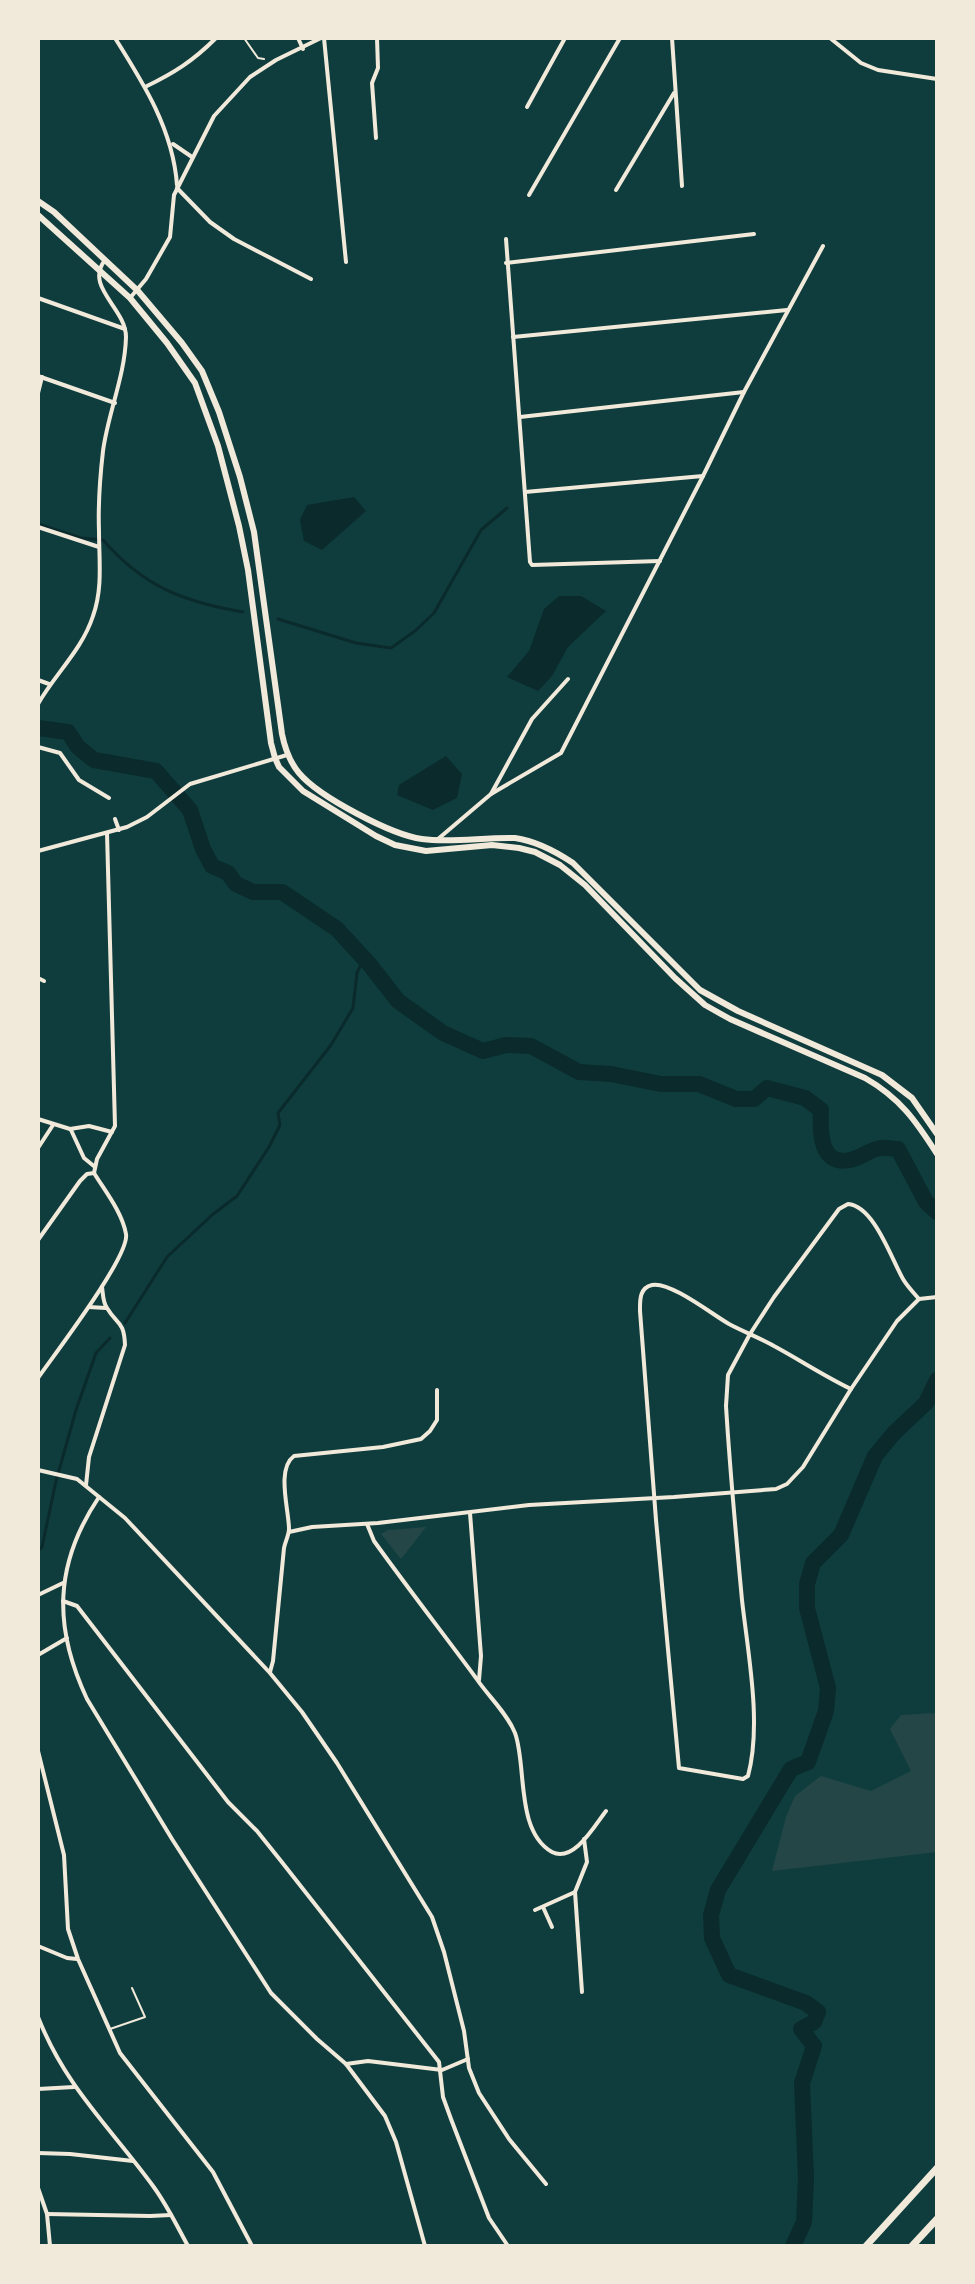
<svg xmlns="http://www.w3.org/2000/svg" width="975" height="2284" viewBox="0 0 975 2284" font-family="Figtree,sans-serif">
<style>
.green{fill:#244646}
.water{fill:#0a2a2b}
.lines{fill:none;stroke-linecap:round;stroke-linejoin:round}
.stream{stroke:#0a2a2b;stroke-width:3}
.river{stroke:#0a2a2b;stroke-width:16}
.path{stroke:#f1e9da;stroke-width:2}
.service{stroke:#f1e9da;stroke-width:2}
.minor{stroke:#f1e9da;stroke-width:4}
.primary{stroke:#f1e9da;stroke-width:6}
.motorway{stroke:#f1e9da;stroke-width:7}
</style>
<rect width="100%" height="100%" fill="#0f3d3e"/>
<g class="green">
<path d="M426 1527 401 1559 381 1534 388 1530Z"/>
<path d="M937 1713V1852L772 1871 786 1817 795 1796 821 1776 871 1791 911 1771 890 1729 901 1715Z"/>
</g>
<g class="water">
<path d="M354 497 366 511 322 550 304 541 300 520 307 505Z"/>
<path d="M559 596H581L606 611 568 647 552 676 538 691 507 677 529 651 544 609Z"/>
<path d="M446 756 462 774 457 798 433 810 397 795 399 785Z"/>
</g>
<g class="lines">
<g class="stream">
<path d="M38 524 81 538 103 540C144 587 184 602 243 612"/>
<path d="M278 619 356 643 391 648 415 631 434 613 481 530 507 508"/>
<path d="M125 1323 167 1257 212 1215 237 1196 269 1147 280 1125 278 1113 331 1045 353 1008 357 973 364 958"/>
<path d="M38 1551 42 1547 56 1481 76 1410 96 1353 110 1338"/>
</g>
<g class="river">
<path d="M38 728 68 732 78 747 94 760 156 771 190 810 203 849 212 866 228 873 236 884 253 892H282L337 929 370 965 398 1001 443 1033 483 1051 506 1045 531 1046 579 1072 611 1074 661 1084H699L736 1099H754L767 1088 805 1098 821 1110C820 1130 819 1166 850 1160 860 1158 869 1150 880 1148 885 1147 893 1149 898 1149L926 1202 937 1212"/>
<path d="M793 2246 804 2222 806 2178 802 2083 814 2046 801 2029 814 2022 818 2012 806 2003 729 1975 712 1938 711 1915 718 1890 791 1769 808 1762 826 1711 828 1688 807 1608V1584L813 1563 841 1535 875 1456 894 1433 926 1403 937 1380"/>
</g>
<path class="path" d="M244 38 258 58 264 59"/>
<path class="service" d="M110 2029 145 2017 132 1988"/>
<g class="minor">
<path d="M115 38C144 84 173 130 177 185"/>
<path d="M298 38 303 49"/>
<path d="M324 38 346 262"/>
<path d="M672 38 682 186"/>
<path d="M830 38 861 63 878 70 937 79"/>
<path d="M145 87C174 73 193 61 216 38"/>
<path d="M527 107 565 38"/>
<path d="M376 138 372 83 378 68 377 38"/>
<path d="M173 144 192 157"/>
<path d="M177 188 210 222 234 239 311 279"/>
<path d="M616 190 674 93"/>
<path d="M529 195 620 38"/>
<path d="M506 239 530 562 532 565 660 561"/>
<path d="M506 263 754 234"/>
<path d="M38 298 125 329"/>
<path d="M130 298 146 279 170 237 174 195 214 116 250 77 276 60 321 38"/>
<path d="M513 337 787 310"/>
<path d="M38 376 115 403"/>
<path d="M38 393 42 377"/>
<path d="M520 417 744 392"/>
<path d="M525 492 703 476"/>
<path d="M38 527 99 547"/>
<path d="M38 680 49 684"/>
<path d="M38 704C55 674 82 650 93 616 103 588 99 560 99 531 98 505 100 477 103 451 108 413 125 376 126 337 126 308 84 287 105 260"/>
<path d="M38 747 60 753 79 780 109 798"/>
<path d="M491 794 561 753 703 476 744 392 823 246"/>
<path d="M115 819 119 830"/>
<path d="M438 839 491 794 532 719 568 679"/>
<path d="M38 851 127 827 147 817 190 784 287 755"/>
<path d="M38 978 44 981"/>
<path d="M38 1119 70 1129 89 1126 112 1132"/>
<path d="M71 1130 84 1158 95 1167"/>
<path d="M38 1148 53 1125"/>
<path d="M38 1240 80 1181 87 1174 94 1173 97 1159 115 1126 107 833"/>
<path d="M89 1307 106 1308"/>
<path d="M38 1378C54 1355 130 1256 126 1234 122 1212 105 1191 94 1173"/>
<path d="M851 1389C824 1376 800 1360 774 1346 760 1338 744 1332 729 1324 713 1315 670 1281 652 1285 639 1288 640 1301 640 1311L656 1520 679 1768 743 1779 748 1776C762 1724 748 1654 742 1600 736 1536 730 1471 726 1406L728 1375 750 1334 774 1297 839 1209 848 1204C874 1206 891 1258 903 1279 907 1286 913 1292 919 1299"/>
<path d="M38 1470 77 1479 125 1518 270 1673 302 1712 337 1763 432 1917 444 1952 464 2031 469 2068 479 2093 509 2139 546 2184"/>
<path d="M86 1485 89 1457 125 1345C124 1320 117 1325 107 1308 103 1303 103 1294 102 1287"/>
<path d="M99 1497C54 1564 53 1627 87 1699L172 1839 271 1993 317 2039 346 2064 385 2116 396 2142 425 2246"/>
<path d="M470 1513 481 1656 479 1680"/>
<path d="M367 1524 374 1541C407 1587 442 1632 476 1678 488 1696 507 1713 515 1733 527 1765 515 1831 552 1852 574 1863 595 1825 606 1811"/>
<path d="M289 1532 312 1527 378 1523 529 1505 674 1497 776 1489 787 1484 803 1467 851 1389 897 1321 919 1299 937 1297"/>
<path d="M38 1595 63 1583"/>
<path d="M63 1601 77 1606 228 1802 257 1831 281 1861 439 2062 443 2097 451 2119 489 2218 508 2246"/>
<path d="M38 1655 67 1638"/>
<path d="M270 1672 273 1661 284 1548C285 1542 289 1535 289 1529 289 1510 276 1469 294 1456L383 1447 421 1439 430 1431 437 1420V1390"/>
<path d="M38 1751 64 1855 68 1929 78 1959 120 2053 213 2172 252 2246"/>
<path d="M543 1907 552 1927"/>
<path d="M535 1910 575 1892"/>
<path d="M38 1946 67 1958 77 1959"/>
<path d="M582 1992 575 1892 587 1862 584 1839"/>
<path d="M38 2017C66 2088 110 2127 153 2186 167 2205 177 2226 188 2246"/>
<path d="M346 2064 368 2061 442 2070 468 2059"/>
<path d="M38 2089 74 2087"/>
<path d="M38 2153 70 2154 133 2161"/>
<path d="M38 2188 47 2214 50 2246"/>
<path d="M47 2214 150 2216 171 2215"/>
</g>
<g class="primary">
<path d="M38 201 54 212 138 291 182 343 202 371 219 412 240 477 254 532 282 734C285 749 289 761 299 773 319 797 392 835 422 839 452 843 484 837 515 838 536 841 555 851 573 863L700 990 738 1011 882 1075 912 1098 937 1134"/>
<path d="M38 215 130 298 167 343 195 383 218 446 239 526 248 570 271 743 275 758 279 767 303 791 376 836 395 845 426 851 492 845 519 848 535 852 560 865 585 885 675 978 705 1005 730 1019 865 1078C900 1098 916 1121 937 1154"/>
</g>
<g class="motorway">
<path d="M866 2246 937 2168"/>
<path d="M912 2246 937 2219"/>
</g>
</g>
<rect width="975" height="2284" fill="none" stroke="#f1e9da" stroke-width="80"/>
</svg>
